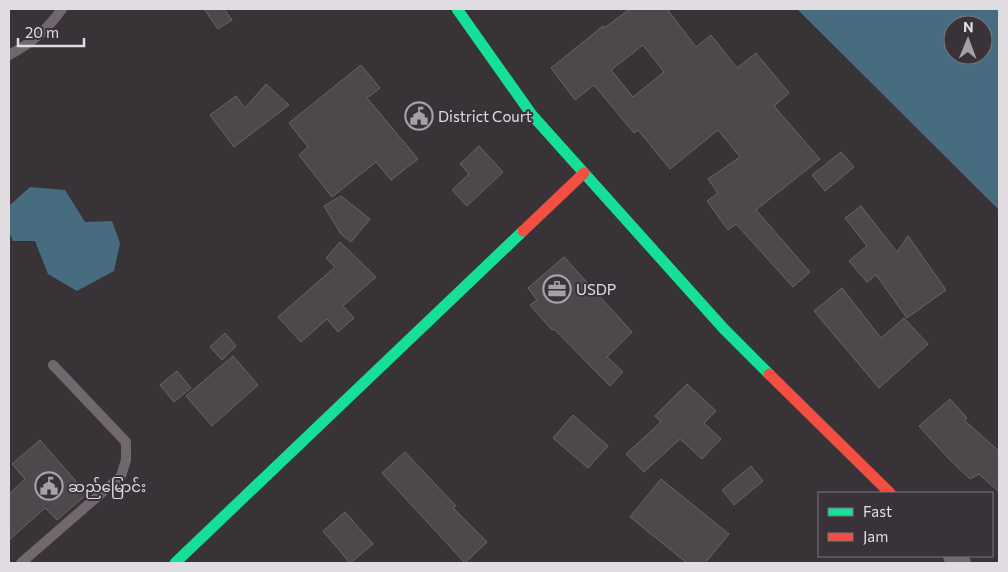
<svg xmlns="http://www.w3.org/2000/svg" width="1008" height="572" viewBox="0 0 1008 572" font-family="Commissioner,'Noto Sans Myanmar',sans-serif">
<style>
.water{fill:#476b7f;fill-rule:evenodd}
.building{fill:#4c484b;stroke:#686467;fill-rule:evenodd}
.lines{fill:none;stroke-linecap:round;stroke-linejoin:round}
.lane{stroke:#71686e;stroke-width:10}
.street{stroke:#71686e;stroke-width:20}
.fast{stroke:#16e098;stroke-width:11}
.jam{stroke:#f24e42;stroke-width:11}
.labels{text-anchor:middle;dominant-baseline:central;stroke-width:4;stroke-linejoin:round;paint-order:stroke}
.poi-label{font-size:15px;fill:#e1dce1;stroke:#393238;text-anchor:start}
</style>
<rect width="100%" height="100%" fill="#383337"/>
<g class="water">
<path d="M797 9H999V210ZM953 25H983V55H953Z"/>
<path d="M30 187 65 190 85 222 112 221 120 243 114 271 77 291 48 274 35 241H13L9 232V206Z"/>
</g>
<g class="building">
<path d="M204 9H224L232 20 218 29Z"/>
<path d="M630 9H667L696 47 711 35 737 68 756 53 789 93 774 106 820 159 756 210 810 272 793 287 736 224 728 230 707 201 718 193 708 179 740 157 718 130 670 169 638 130 634 133 594 85 575 100 551 68 603 26 604 28ZM643 45 664 72 633 97 611 70Z"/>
<path d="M361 65 380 88 367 98 418 159 391 180 376 162 332 197 299 155 308 147 289 123Z"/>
<path d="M266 84 289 105 234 147 210 115 236 96 245 108Z"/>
<path d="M479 146 503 172 467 206 452 190 469 174 460 164Z"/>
<path d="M841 152 854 167 825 191 812 175Z"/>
<path d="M341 196 370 219 351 242 341 234 324 206Z"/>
<path d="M861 206 897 252 908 236 946 290 907 318 876 275 867 282 849 261 867 246 845 218Z"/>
<path d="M340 242 376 277 343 306 354 318 338 332 327 319 301 342 278 317 335 267 326 258Z"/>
<path d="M564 257 632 332 607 357 623 372 610 386 554 329 552 330 530 305 537 300 528 288Z"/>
<path d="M842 288 881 338 904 318 928 344 879 388 814 311Z"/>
<path d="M225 333 236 346 222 360 210 347Z"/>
<path d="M233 356 258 385 212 426 186 396Z"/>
<path d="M177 371 191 388 174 402 160 385Z"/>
<path d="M687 384 716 411 704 423 721 439 702 459 680 439 644 472 626 454 661 422 655 416Z"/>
<path d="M950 399 967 418 964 420 999 451V492L979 474 970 479 948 458 919 426Z"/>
<path d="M573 415 608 446 588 468 553 438Z"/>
<path d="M40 440 87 494 57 520 45 508 9 540V494L25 479 12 464Z"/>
<path d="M405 452 456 506 453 508 487 542 465 563 382 473Z"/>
<path d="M751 466 763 481 734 505 722 490Z"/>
<path d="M661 479 729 534 705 563H687L630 517Z"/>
<path d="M345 512 373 544 350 563 323 531Z"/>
</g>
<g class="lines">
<g class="lane">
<path d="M9 55C31 43 47 30 62 9"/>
<path d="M21 563 121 476 126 460V442L53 365"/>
</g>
<path class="street" d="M953 556 961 563"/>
<g class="fast">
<path d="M457 9 532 115 724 329 769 374"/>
<path d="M175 563 523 231"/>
</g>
<g class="jam">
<path d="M523 231 584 173"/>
<path d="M769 374 890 493"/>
</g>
</g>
<defs>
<g id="civic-ring" transform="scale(1.4375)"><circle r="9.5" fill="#393238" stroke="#a6a1a6" stroke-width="1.5"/><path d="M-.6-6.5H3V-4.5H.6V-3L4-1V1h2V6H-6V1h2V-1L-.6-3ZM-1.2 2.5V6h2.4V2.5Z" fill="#a6a1a6"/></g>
<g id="office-ring" transform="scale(1.4375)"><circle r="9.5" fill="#393238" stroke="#a6a1a6" stroke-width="1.5"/><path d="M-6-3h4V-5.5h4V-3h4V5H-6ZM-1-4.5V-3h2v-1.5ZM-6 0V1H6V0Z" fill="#a6a1a6"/></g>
</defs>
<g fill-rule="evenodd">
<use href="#civic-ring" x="419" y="116"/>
<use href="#office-ring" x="557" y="289"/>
<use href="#civic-ring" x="49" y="486"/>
</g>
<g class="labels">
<g class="poi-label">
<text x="438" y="116">District Court</text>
<text x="576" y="289">USDP</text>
<text x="68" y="486">ဆည်မြောင်း</text>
</g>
</g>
<rect width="1008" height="572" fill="none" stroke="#e1dce1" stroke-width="20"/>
<rect x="818" y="492" width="175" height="65" fill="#393238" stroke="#7c767c"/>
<rect x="828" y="508" width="25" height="8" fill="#16e098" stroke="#7c767c"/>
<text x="863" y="517" font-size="15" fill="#e1dce1">Fast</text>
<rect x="828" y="533" width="25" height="8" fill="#f24e42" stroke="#7c767c"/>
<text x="863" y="542" font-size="15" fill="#e1dce1">Jam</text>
<g transform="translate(968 40) rotate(1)"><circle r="24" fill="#393238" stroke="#7c767c"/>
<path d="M0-4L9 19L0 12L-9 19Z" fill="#a6a1a6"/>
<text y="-8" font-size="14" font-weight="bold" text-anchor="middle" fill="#e1dce1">N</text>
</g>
<path d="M18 38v8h66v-8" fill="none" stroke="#e1dce1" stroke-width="2.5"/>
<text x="25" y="38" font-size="15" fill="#e1dce1" stroke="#393238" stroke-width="4" paint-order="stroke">20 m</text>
</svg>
